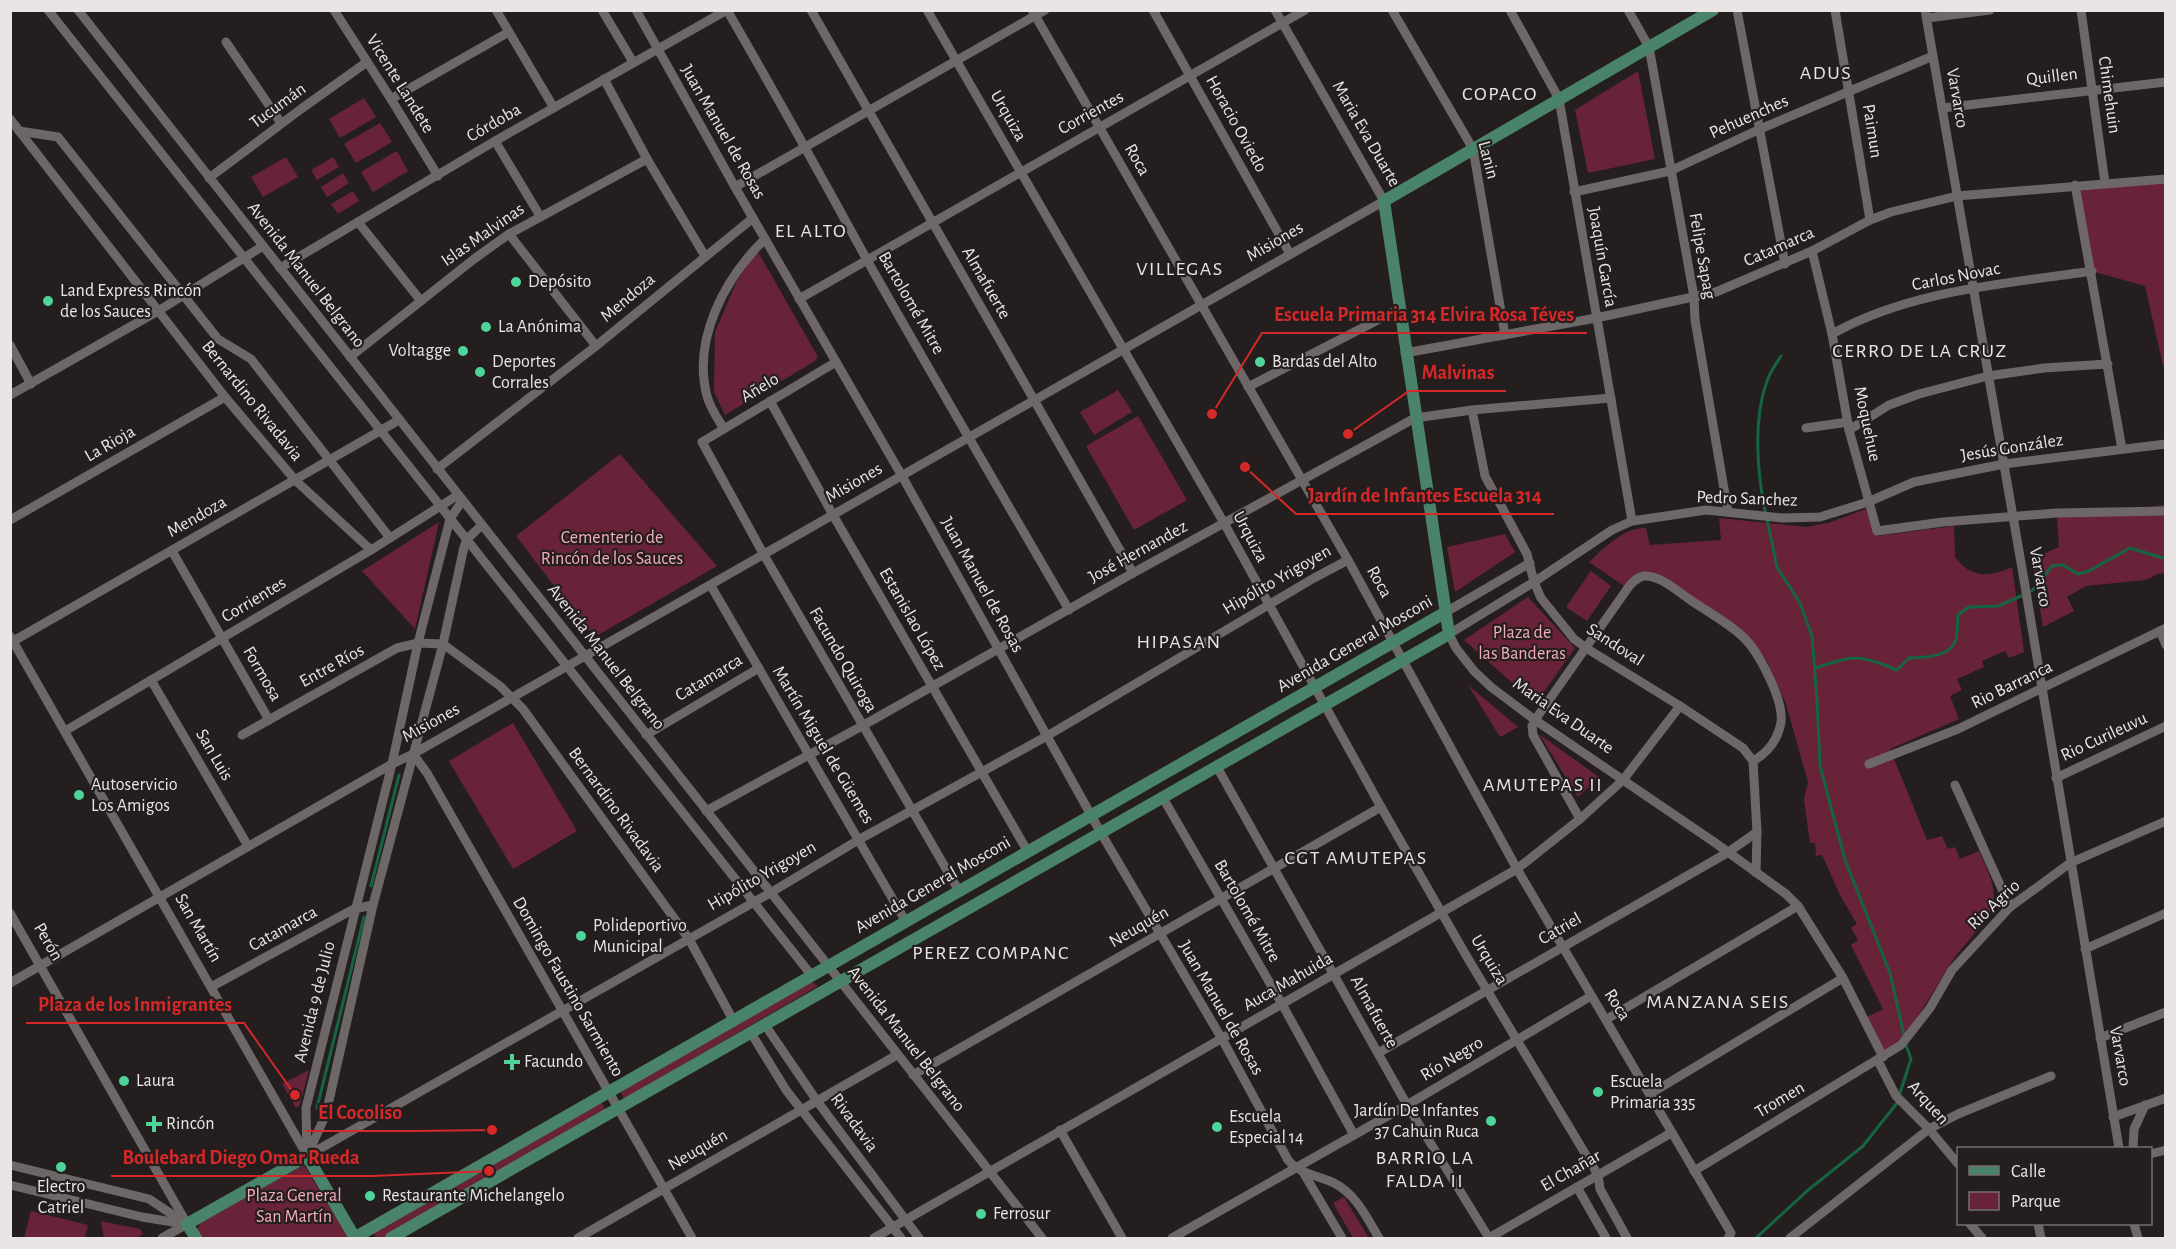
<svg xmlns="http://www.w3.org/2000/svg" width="2176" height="1249" viewBox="0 0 2176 1249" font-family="'Alegreya Sans',sans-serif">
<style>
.green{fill:#692338}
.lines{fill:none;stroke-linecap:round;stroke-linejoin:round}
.stream{stroke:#156545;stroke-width:3}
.minor{stroke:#6e6768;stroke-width:9}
.major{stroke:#49846a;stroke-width:12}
.poi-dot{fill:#4ed399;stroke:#241e1f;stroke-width:2}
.labels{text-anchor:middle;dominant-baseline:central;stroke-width:4.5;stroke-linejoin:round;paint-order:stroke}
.street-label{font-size:18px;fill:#e9e5e5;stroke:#241e1f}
.poi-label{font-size:18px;fill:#e9e5e5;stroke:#241e1f;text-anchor:start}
.park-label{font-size:18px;fill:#f4acbc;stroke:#241e1f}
.neighbourhood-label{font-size:20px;letter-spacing:1.5px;fill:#e9e5e5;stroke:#241e1f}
.leader{fill:none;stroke:#d62828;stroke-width:2}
.callout-dot{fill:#d62828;stroke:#241e1f;stroke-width:2}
.callout-label{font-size:20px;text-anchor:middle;font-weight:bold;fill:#d62828;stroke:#241e1f;stroke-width:4.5;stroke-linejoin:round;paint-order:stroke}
</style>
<rect width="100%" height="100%" fill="#241e1f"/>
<g class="green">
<path d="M1638 71 1655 159 1588 173 1575 110Z"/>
<path d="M364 98 376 117 340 138 329 119Z"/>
<path d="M380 123 392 142 356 163 344 144Z"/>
<path d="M397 151 408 171 373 192 361 172Z"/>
<path d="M286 157 298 177 263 197 251 177Z"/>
<path d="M333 157 339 167 317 180 311 170Z"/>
<path d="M343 173 349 183 327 197 321 187Z"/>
<path d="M2165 182V374L2145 286 2095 272 2078 188Z"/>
<path d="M353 191 359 201 338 214 331 204Z"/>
<path d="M757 250 818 357 815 361 725 415 714 392 715 332 736 283Z"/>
<path d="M1118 390 1132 412 1094 435 1080 412Z"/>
<path d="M1138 416 1187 500 1134 530 1086 446Z"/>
<path d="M620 454 717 566 598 635 595 630H588L516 536Z"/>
<path d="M2165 505V573L2158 574 2146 580 2086 586 2067 597 2074 611 2043 627 2032 559 2059 547 2057 517Z"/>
<path d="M1866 509 1873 532 1877 536 1954 526 1955 557C1971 579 1990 577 2012 567L2024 652 2009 658 2005 651 1982 661 1984 667 1957 679 1962 690 1950 696 1959 719 1890 749 1927 840 1942 836 1948 849 1955 847 1960 859 1979 851C1986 867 1997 886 1993 904 1990 919 1968 940 1958 953 1934 988 1917 1026 1885 1054L1867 1017 1883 1009 1851 945 1858 940 1851 928 1857 924 1840 895 1822 855 1816 856 1815 843H1810L1804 800 1808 782 1786 704 1767 661 1750 638 1659 576 1624 586 1589 562C1606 547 1622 528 1646 528L1650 545 1721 540 1719 518 1806 527 1828 523Z"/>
<path d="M439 522 415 629 362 571Z"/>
<path d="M1505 534 1515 552 1455 592 1447 547Z"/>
<path d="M1591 571 1611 586 1587 621 1566 607Z"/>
<path d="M1528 597 1575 648 1543 693 1526 695 1464 640Z"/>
<path d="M1468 685 1518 727 1500 737Z"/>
<path d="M513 723 577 831 513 869 449 761Z"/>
<path d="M1539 734 1599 777 1578 797Z"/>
<path d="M809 980 818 986 624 1099 619 1089Z"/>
<path d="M309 1070 300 1105 296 1108 282 1084Z"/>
<path d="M600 1099 606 1111 384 1238H376L373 1232Z"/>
<path d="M304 1165 349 1238H202L197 1230 200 1223Z"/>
<path d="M1344 1197 1369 1238H1353L1333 1203Z"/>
<path d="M31 1211 88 1225 85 1238H24Z"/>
<path d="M101 1221 140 1229 143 1234 137 1238H104Z"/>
</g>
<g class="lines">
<g class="stream">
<path d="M1765 511C1757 471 1753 419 1767 381 1770 372 1776 364 1781 356"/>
<path d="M1767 519 1777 567 1800 603 1812 636 1817 700 1820 765 1845 860 1890 973 1904 1035"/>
<path d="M2031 591C2040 586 2045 574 2052 566L2063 565 2078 574 2089 571 2130 548 2166 559"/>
<path d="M1815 668C1854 656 1858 653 1897 670L1909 658C1925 657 1949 658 1956 640 1958 633 1957 623 1958 615L1969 607 1998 606 2021 596"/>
<path d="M371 886 399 775"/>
<path d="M1900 1093 1911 1059 1906 1045"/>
<path d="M317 1108 364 917"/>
<path d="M1756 1238 1807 1191 1863 1146 1897 1103"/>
</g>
<g class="minor">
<path d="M48 10 812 976"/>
<path d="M78 10 1042 1238"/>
<path d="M334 10 391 99 438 176"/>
<path d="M496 10 554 108"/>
<path d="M602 10 633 62"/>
<path d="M636 10 735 187 902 476 1101 833 1222 1039 1288 1160C1300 1175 1318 1175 1334 1183 1356 1194 1367 1218 1379 1238"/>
<path d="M727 10C775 93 821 176 867 260 933 377 1001 493 1069 610"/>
<path d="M811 10 1133 573"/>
<path d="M927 10 1224 523 1381 807 1467 957 1598 1175 1600 1189 1627 1238"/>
<path d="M1032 10 1348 560 1517 869 1731 1233 1728 1238"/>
<path d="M1153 10 1290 254"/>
<path d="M1392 10 1473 149 1505 335"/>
<path d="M1510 10 1559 99 1632 521"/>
<path d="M1628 10 1649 47 1694 297 1695 320 1728 512"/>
<path d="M1737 10 1785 264"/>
<path d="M1835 10 1870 220"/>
<path d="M1925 10 2024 580 2119 1148"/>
<path d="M2081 10 2105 183"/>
<path d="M1927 18 1990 10"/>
<path d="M226 42 281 123"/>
<path d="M604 79 647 159 705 256"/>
<path d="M391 99 509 32"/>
<path d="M1942 108 2166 82"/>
<path d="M10 119 225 397 295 480 371 550"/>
<path d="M19 131 58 137 218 339 251 359 390 538"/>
<path d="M495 141 540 216"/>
<path d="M209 178 301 109 367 62"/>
<path d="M2075 185 2122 449"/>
<path d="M735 187 1045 10"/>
<path d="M1574 192 1670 171 1760 129 1933 56"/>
<path d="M358 222 421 301"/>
<path d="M509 234 596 346"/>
<path d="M1812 251 1832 334 1849 430 1877 531 1943 522 2057 513 2166 511"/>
<path d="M280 268 495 141 727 10"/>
<path d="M799 299 1305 10"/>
<path d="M1832 334C1910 290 2005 284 2092 271"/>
<path d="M10 345 31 384"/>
<path d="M1405 353 1596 318 1716 292 1812 251 1870 220 1891 212 1957 196 2166 179"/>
<path d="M350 357 474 259 509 234 647 159"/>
<path d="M836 362 702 442 764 555 959 891"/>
<path d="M1248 387 1399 309"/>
<path d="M10 395 158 311 263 246"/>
<path d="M770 401 833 515 1028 852"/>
<path d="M1472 410 1485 476 1527 554 1534 582 1541 598 1574 639 1586 648 1680 706 1743 748 1753 761 1757 832 1756 873"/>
<path d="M1806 428 1848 422"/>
<path d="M724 429C718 419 710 408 707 396 692 339 725 278 765 239"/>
<path d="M1849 430 1889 405 1919 394 1988 376 2044 368 2108 364"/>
<path d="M437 469 596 346 753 218"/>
<path d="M10 520 225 397"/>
<path d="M172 551 269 720"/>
<path d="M711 586 906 922"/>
<path d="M1446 612 1530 563"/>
<path d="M2160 631 2166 645"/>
<path d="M10 636 305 1152"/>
<path d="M10 643 399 420"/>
<path d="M151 680 248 846"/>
<path d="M65 731 371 550 458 495"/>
<path d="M242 735 397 648 418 643 443 644 500 686 523 709 689 939 733 1020"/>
<path d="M646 735 759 668"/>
<path d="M413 754 427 773 692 1238"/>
<path d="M1869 764 1958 729 2166 628"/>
<path d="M1217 767 1407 1105 1489 1238"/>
<path d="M2056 778 2166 726"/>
<path d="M1955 785 2010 907"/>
<path d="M1163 798 1282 1004 1354 1135"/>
<path d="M706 811 862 726 1133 573 1415 418 1472 410 1611 398"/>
<path d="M1580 819 1533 735 1532 726 1535 720 1630 585C1634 581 1639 576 1645 576 1661 576 1677 591 1689 599 1706 611 1727 622 1742 636 1758 650 1784 700 1781 722 1778 740 1769 752 1753 761"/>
<path d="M10 913 187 1224"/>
<path d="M2085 949 2166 913"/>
<path d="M10 983 392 764 413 754 1384 201 1275 10"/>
<path d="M211 987 339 917 354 909 373 905"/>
<path d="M1607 1019 1798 906"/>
<path d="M765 1025 817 1101 919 1238"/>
<path d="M751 1033 786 1090 901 1238"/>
<path d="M2100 1038 2166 1012"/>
<path d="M1378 1053 1727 853 1757 832"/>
<path d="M1883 1057 1843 978 1798 906 1786 894 1714 842 1535 720 1491 687 1474 671 1456 648 1449 634 1534 582 1612 530 1632 521 1706 510 1782 518 1820 517 1868 502 1914 482 2004 464 2166 444"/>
<path d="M1878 1061 1896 1096 1929 1129 1958 1164"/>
<path d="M913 1075 1381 807"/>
<path d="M1650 1094 1843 978"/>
<path d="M2113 1117 2166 1098"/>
<path d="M1060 1130 1122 1238"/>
<path d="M2133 1148 2134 1129 2145 1105"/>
<path d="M308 1154 326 1114 373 905 443 644 464 547 467 539 482 525"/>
<path d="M2150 1154 2166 1150"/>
<path d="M307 1156 770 893 860 839 1047 736 1314 578 1348 560"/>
<path d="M307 1156 306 1108 392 764 418 643 450 519 462 501"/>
<path d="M10 1165 149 1199 185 1223"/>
<path d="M1694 1171 1901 1045 1930 1008 1952 970 2010 907 2032 891 2070 863 2166 821"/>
<path d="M1303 1172 1342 1238"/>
<path d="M10 1185 142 1217 185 1224"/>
<path d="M1577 1187 1606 1238"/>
<path d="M1970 1224 1982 1238"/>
<path d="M2038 1224 2041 1238"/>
<path d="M2134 1224 2138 1238"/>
<path d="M162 1238 187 1224"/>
<path d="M578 1238 897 1055"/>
<path d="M874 1238 1517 869 1580 819 1623 780 1680 706"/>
<path d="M1172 1238 1407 1105 1591 996"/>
<path d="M1489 1238 1671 1133"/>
<path d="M1790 1238 1929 1129 1958 1114 2051 1076"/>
</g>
<g class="major">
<path d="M196 1238 187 1224 307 1156 355 1238"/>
<path d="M354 1238 1446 612"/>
<path d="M391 1238 1449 634 1384 201 1713 10"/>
</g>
</g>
<g class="poi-dot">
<circle cx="516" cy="282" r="6"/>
<circle cx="48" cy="301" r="6"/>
<circle cx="486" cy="327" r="6"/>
<circle cx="463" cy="351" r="6"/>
<circle cx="1260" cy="362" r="6"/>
<circle cx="480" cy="372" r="6"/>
<circle cx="79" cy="795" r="6"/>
<circle cx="581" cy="936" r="6"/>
<path d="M509 1053h6v6h6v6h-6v6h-6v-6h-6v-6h6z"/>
<circle cx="124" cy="1081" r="6"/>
<circle cx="1598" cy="1092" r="6"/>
<circle cx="1491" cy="1121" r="6"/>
<path d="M151 1115h6v6h6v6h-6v6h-6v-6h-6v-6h6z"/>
<circle cx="1217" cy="1127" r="6"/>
<circle cx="61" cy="1167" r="6"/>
<circle cx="370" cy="1196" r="6"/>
<circle cx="981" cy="1214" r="6"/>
</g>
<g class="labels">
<g class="street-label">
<text transform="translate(2052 77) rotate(-7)">Quillen</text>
<text transform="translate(400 84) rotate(58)">Vicente Landete</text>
<text transform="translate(2109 95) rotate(82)">Chimehuin</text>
<text transform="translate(1957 98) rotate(80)">Varvarco</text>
<text transform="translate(278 106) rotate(-36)">Tucumán</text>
<text transform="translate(1091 113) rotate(-29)">Corrientes</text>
<text transform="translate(1008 116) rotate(60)">Urquiza</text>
<text transform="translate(1749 117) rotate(-24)">Pehuenches</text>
<text transform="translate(494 123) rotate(-30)">Córdoba</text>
<text transform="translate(1236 124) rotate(61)">Horacio Oviedo</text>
<text transform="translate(1872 131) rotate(81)">Paimun</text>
<text transform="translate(723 132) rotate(60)">Juan Manuel de Rosas</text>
<text transform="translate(1366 134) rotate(60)">Maria Eva Duarte</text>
<text transform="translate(1137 160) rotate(60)">Roca</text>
<text transform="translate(1488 160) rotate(75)">Lanin</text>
<text transform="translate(483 235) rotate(-35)">Islas Malvinas</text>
<text transform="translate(1275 242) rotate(-30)">Misiones</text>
<text transform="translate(1779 247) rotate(-24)">Catamarca</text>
<text transform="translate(1702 256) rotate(80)">Felipe Sapag</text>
<text transform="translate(1602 257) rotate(80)">Joaquín García</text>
<text transform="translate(306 275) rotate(52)">Avenida Manuel Belgrano</text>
<text transform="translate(1956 277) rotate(-11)">Carlos Novac</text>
<text transform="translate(986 283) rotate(60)">Almafuerte</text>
<text transform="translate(628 298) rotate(-40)">Mendoza</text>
<text transform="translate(911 303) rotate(60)">Bartolomé Mitre</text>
<text transform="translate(760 388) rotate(-31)">Añelo</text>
<text transform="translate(252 401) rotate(51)">Bernardino Rivadavia</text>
<text transform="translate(1867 424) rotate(78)">Moquehue</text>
<text transform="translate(110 444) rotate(-30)">La Rioja</text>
<text transform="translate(2012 448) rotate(-9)">Jesús González</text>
<text transform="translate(854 483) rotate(-30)">Misiones</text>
<text transform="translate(1747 499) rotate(2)">Pedro Sanchez</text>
<text transform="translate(197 517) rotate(-30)">Mendoza</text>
<text transform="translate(1250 537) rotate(62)">Urquiza</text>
<text transform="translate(1138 552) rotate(-29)">José Hernandez</text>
<text transform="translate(2040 577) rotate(80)">Varvarco</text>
<text transform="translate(1277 580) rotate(-30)">Hipólito Yrigoyen</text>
<text transform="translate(1379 582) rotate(61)">Roca</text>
<text transform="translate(982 585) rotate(61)">Juan Manuel de Rosas</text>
<text transform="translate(254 600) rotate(-31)">Corrientes</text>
<text transform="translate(912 619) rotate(60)">Estanislao López</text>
<text transform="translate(1355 644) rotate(-30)">Avenida General Mosconi</text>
<text transform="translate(1615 645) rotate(33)">Sandoval</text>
<text transform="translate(606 657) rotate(52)">Avenida Manuel Belgrano</text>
<text transform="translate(843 660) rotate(60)">Facundo Quiroga</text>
<text transform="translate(332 666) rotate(-29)">Entre Ríos</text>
<text transform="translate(262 674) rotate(60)">Formosa</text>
<text transform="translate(709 678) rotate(-31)">Catamarca</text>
<text transform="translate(2012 685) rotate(-26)">Rio Barranca</text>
<text transform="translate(1563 716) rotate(35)">Maria Eva Duarte</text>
<text transform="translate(431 723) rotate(-29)">Misiones</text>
<text transform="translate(2104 737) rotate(-25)">Rio Curileuvu</text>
<text transform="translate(823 745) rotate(59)">Martín Miguel de Güemes</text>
<text transform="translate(214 755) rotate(60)">San Luis</text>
<text transform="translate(616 810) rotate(54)">Bernardino Rivadavia</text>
<text transform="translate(762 876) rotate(-30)">Hipólito Yrigoyen</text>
<text transform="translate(933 885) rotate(-30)">Avenida General Mosconi</text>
<text transform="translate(1994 905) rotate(-43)">Rio Agrio</text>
<text transform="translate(1247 911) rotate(60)">Bartolomé Mitre</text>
<text transform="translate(1139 927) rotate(-30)">Neuquén</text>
<text transform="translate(198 928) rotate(60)">San Martín</text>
<text transform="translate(283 929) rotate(-29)">Catamarca</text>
<text transform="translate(1560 929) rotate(-30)">Catriel</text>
<text transform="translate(48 942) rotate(60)">Perón</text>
<text transform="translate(1489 960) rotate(59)">Urquiza</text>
<text transform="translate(1288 982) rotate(-30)">Auca Mahuida</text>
<text transform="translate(568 987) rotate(60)">Domingo Faustino Sarmiento</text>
<text transform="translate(315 1002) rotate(-76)">Avenida 9 de Julio</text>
<text transform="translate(1617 1005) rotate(58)">Roca</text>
<text transform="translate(1221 1008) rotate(60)">Juan Manuel de Rosas</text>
<text transform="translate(1374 1012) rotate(61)">Almafuerte</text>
<text transform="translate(906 1039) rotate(52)">Avenida Manuel Belgrano</text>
<text transform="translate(2120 1056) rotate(80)">Varvarco</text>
<text transform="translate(1452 1059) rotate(-31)">Río Negro</text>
<text transform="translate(1780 1100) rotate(-31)">Tromen</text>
<text transform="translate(1928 1103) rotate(48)">Arquen</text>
<text transform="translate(854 1123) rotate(54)">Rivadavia</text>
<text transform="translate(698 1150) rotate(-30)">Neuquén</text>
<text transform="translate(1571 1171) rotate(-30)">El Chañar</text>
</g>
<g class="poi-label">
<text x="528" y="282">Depósito</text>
<text x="60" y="291">Land Express Rincón<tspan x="60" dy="21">de los Sauces</tspan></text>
<text x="498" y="327">La Anónima</text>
<text x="451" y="351" text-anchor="end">Voltagge</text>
<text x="492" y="362">Deportes<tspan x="492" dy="21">Corrales</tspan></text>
<text x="1272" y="362">Bardas del Alto</text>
<text x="91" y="785">Autoservicio<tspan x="91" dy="21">Los Amigos</tspan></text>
<text x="593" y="926">Polideportivo<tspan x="593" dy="21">Municipal</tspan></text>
<text x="524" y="1062">Facundo</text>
<text x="136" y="1081">Laura</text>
<text x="1610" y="1082">Escuela<tspan x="1610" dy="21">Primaria 335</tspan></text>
<text x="1479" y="1111" text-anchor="end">Jardín De Infantes<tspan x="1479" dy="21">37 Cahuin Ruca</tspan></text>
<text x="1229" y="1117">Escuela<tspan x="1229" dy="21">Especial 14</tspan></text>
<text x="166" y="1124">Rincón</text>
<text x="61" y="1187" text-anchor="middle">Electro<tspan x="61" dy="21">Catriel</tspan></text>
<text x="382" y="1196">Restaurante Michelangelo</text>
<text x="993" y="1214">Ferrosur</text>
</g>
<g class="park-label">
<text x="612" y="538">Cementerio de<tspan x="612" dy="21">Rincón de los Sauces</tspan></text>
<text x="1522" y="633">Plaza de<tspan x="1522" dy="21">las Banderas</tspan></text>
<text x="294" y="1196">Plaza General<tspan x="294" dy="21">San Martín</tspan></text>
</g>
<g class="neighbourhood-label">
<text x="1826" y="73">ADUS</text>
<text x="1500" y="94">COPACO</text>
<text x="811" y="231">EL ALTO</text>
<text x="1180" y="269">VILLEGAS</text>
<text x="1920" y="351">CERRO DE LA CRUZ</text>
<text x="1179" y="642">HIPASAN</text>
<text x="1543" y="785">AMUTEPAS II</text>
<text x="1356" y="858">CGT AMUTEPAS</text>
<text x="991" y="953">PEREZ COMPANC</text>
<text x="1718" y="1002">MANZANA SEIS</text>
<text x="1425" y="1158">BARRIO LA<tspan x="1425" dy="23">FALDA II</tspan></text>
</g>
</g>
<path class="leader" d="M1212 414L1262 333H1587M1348 434L1409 391H1506M1245 467L1296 514H1554M295 1095L244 1023H26M492 1130L414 1131H306M489 1171L372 1176H111"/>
<g class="callout-dot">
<circle cx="1212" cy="414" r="6"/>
<circle cx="1348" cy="434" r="6"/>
<circle cx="1245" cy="467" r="6"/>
<circle cx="295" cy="1095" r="6"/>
<circle cx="492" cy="1130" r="6"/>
<circle cx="489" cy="1171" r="6"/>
</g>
<g class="callout-label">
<text x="1424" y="321">Escuela Primaria 314 Elvira Rosa Téves</text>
<text x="1458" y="379">Malvinas</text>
<text x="1425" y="502">Jardín de Infantes Escuela 314</text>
<text x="135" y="1011">Plaza de los Inmigrantes</text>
<text x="360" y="1119">El Cocoliso</text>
<text x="241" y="1164">Boulebard Diego Omar Rueda</text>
</g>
<rect width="2176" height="1249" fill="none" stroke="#e9e5e5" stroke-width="24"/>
<rect x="1957" y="1147" width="195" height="78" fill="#241e1f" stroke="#736e6e" stroke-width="1.5"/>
<rect x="1969" y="1166" width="30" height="9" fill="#49846a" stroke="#736e6e" stroke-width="1.5"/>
<text x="2011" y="1177" font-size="18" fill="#e9e5e5">Calle</text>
<rect x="1969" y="1192" width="30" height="18" fill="#692338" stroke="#736e6e" stroke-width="1.5"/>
<text x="2011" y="1207" font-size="18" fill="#e9e5e5">Parque</text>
</svg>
